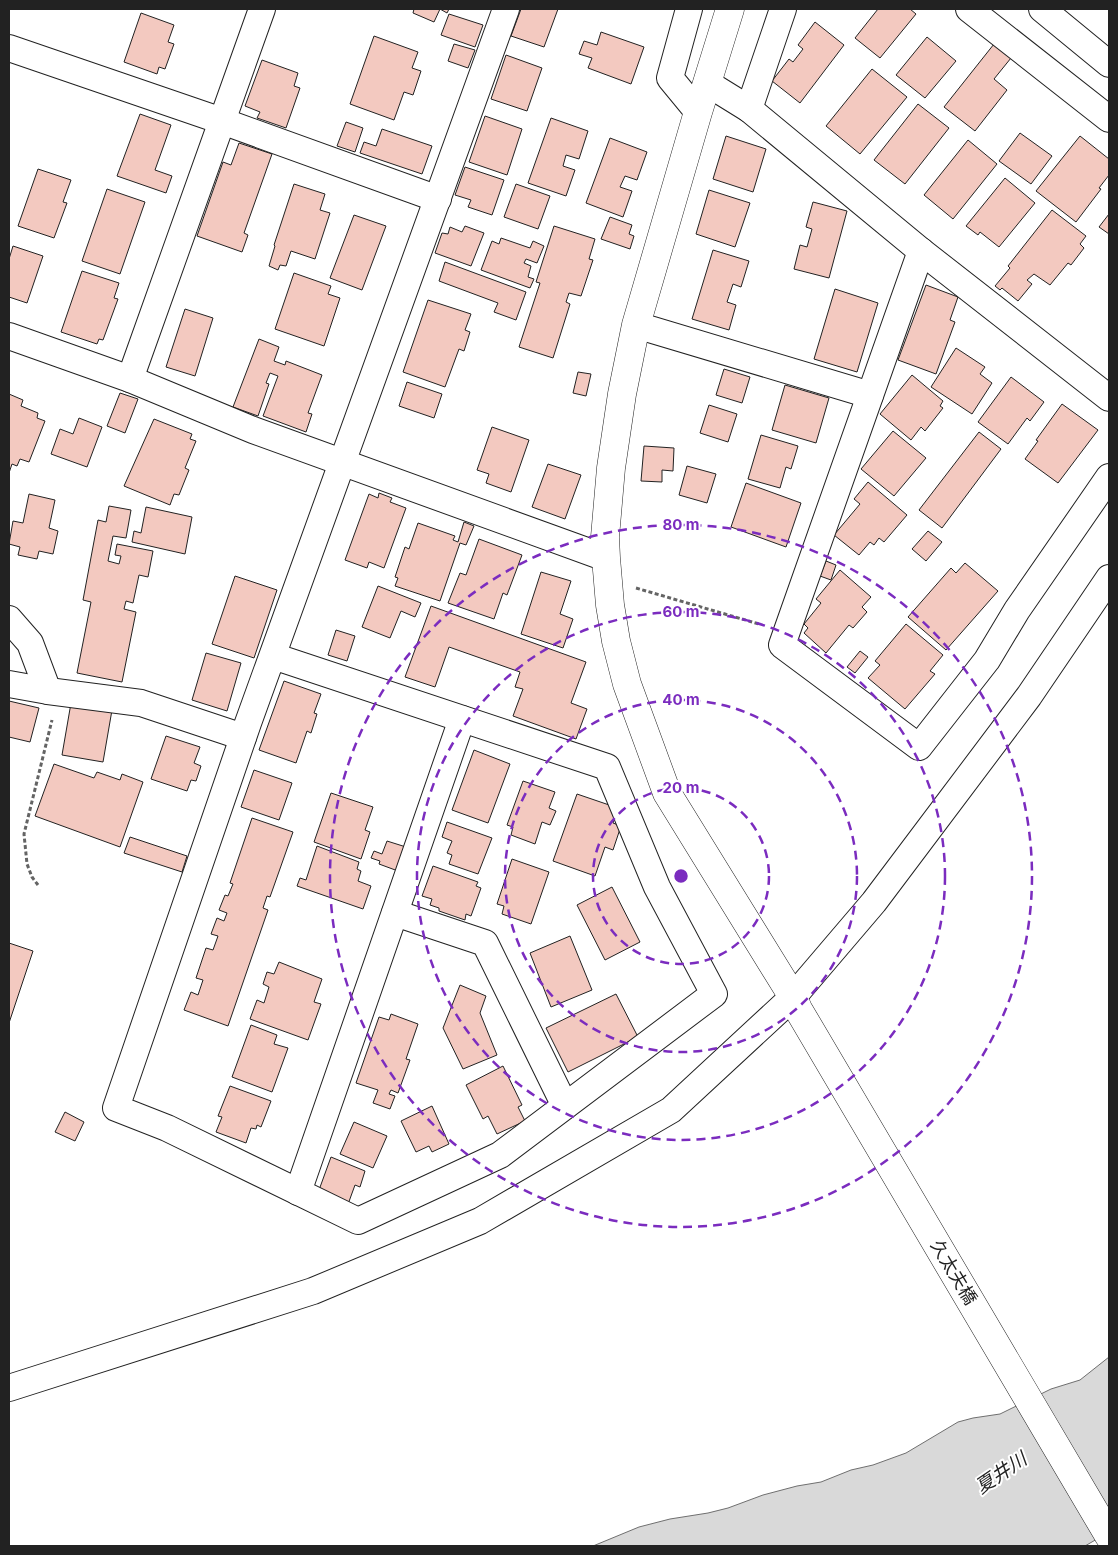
<svg xmlns="http://www.w3.org/2000/svg" width="1118" height="1555" viewBox="0 0 1118 1555" font-family="Inter,'Noto Sans JP',sans-serif">
<style>
.water{fill:#d9d9d9;stroke:#6f6f6f}
.building{fill:#f3c9c0;stroke:#222}
.lines{fill:none;stroke-linecap:round;stroke-linejoin:round}
.minor-casing{stroke:#222;stroke-width:28}
.tertiary-casing{stroke:#222;stroke-width:29}
.path{stroke:#646464;stroke-width:3;stroke-dasharray:4 2.5;stroke-linecap:butt}
.minor{stroke:#fff;stroke-width:26}
.tertiary{stroke:#fff;stroke-width:28}
.ring{fill:none;stroke:#7b2cbf;stroke-width:2.5;stroke-dasharray:9 6}
.labels{text-anchor:middle;dominant-baseline:central;stroke-width:4;stroke-linejoin:round;paint-order:stroke}
.street-label{font-size:18px;fill:#222;stroke:#fff}
.water-label{font-size:19px;font-style:italic;fill:#222;stroke:#fff}
.centre{fill:#7b2cbf;stroke:#fff;stroke-width:2.5}
.ring-label{font-size:15px;text-anchor:middle;font-weight:bold;fill:#7b2cbf;stroke:#fff;stroke-width:4;stroke-linejoin:round;paint-order:stroke}
</style>
<rect width="100%" height="100%" fill="#fff"/>
<path class="water" d="M1109 1357V1532L1085 1546H593L639 1527 670 1519 708 1513 728 1508 763 1495 797 1486 821 1482 851 1470 873 1465 906 1453 958 1422 973 1418 1000 1414 1051 1389 1080 1380Z"/>
<g class="building">
<path d="M414 9H449L447 13 440 9 434 22 413 13Z"/>
<path d="M521 9H558L544 47 511 36Z"/>
<path d="M878 9H910L916 14 880 58 855 38Z"/>
<path d="M141 13 174 25 168 42 174 44 165 69 159 67 157 74 124 62Z"/>
<path d="M449 14 483 25 475 47 441 35Z"/>
<path d="M815 22 844 45 800 103 772 81 789 59 793 62 803 49 798 45Z"/>
<path d="M601 32 644 47 631 84 588 68 592 58 579 54 584 41 597 45Z"/>
<path d="M374 36 418 52 412 68 421 71 413 95 404 92 394 120 350 104Z"/>
<path d="M927 37 956 61 925 98 896 75Z"/>
<path d="M454 44 475 50 468 68 448 61Z"/>
<path d="M994 44 1011 58 994 79 1007 90 975 131 944 107Z"/>
<path d="M506 55 542 68 527 111 491 99Z"/>
<path d="M262 60 298 73 294 86 300 88 286 128 257 118 260 112 245 106Z"/>
<path d="M872 69 907 97 860 154 826 126Z"/>
<path d="M918 104 949 128 905 184 874 160Z"/>
<path d="M140 114 171 125 155 170 172 176 166 193 117 176Z"/>
<path d="M485 116 522 129 507 175 469 162Z"/>
<path d="M551 118 588 131 579 159 566 155 563 166 575 170 566 196 528 183Z"/>
<path d="M346 122 363 128 355 152 337 146Z"/>
<path d="M382 129 432 146 422 174 360 153 364 142 376 146Z"/>
<path d="M1020 133 1052 156 1031 184 999 161Z"/>
<path d="M726 136 766 149 753 192 713 179Z"/>
<path d="M1080 136 1109 159V175L1099 188 1101 189 1076 222 1036 191Z"/>
<path d="M610 138 647 152 637 180 625 176 620 187 632 191 623 217 586 203Z"/>
<path d="M968 140 997 164 953 219 924 195Z"/>
<path d="M239 143 272 154 244 233 248 235 242 252 197 236 223 162 231 165Z"/>
<path d="M465 167 504 180 492 215 468 207 471 200 455 195Z"/>
<path d="M38 169 71 180 63 202 67 203 54 238 18 226Z"/>
<path d="M1005 178 1035 203 999 247 980 232 978 235 966 226Z"/>
<path d="M294 184 325 194 320 210 330 213 315 259 291 251 286 266 280 265 278 270 269 266 275 246 274 245Z"/>
<path d="M516 184 550 196 538 229 504 217Z"/>
<path d="M107 189 145 202 120 274 82 261Z"/>
<path d="M709 190 750 203 735 247 696 234Z"/>
<path d="M813 202 847 211 829 278 794 269 800 245 807 247 812 229 806 227Z"/>
<path d="M1052 210 1086 236 1080 244 1084 248 1071 265 1068 263 1050 285 1034 274 1027 280 1032 284 1018 301 1002 288 1000 290 995 286 1010 268 1008 266Z"/>
<path d="M1109 214V234L1099 227Z"/>
<path d="M354 215 386 226 362 290 330 278Z"/>
<path d="M610 217 632 225 629 234 634 236 630 249 601 239Z"/>
<path d="M465 226 484 233 471 266 435 253 442 233 448 234 450 227 462 232Z"/>
<path d="M554 226 595 239 589 259 593 260 581 296 569 293 566 302 570 304 553 358 519 347 540 283 536 282Z"/>
<path d="M501 238 530 248 533 241 544 246 537 263 526 259 524 263 531 266 528 277 534 279 530 288 481 270 492 241 499 244Z"/>
<path d="M13 246 43 256 27 303 9 297V259Z"/>
<path d="M713 250 749 261 741 287 733 284 727 302 736 305 729 330 692 319Z"/>
<path d="M445 262 526 292 516 320 494 312 498 303 439 281Z"/>
<path d="M82 271 119 283 114 298 118 299 103 340 99 339 97 344 61 332Z"/>
<path d="M294 273 331 286 328 294 340 298 324 346 275 329Z"/>
<path d="M926 285 958 297 950 320 955 322 936 374 898 360Z"/>
<path d="M835 289 878 303 857 372 814 359Z"/>
<path d="M428 300 471 314 465 330 470 332 464 351 459 349 445 387 403 372Z"/>
<path d="M185 309 213 318 195 376 166 367Z"/>
<path d="M259 339 279 347 274 361 285 365 286 361 322 375 308 413 312 414 306 432 263 416 278 376 270 373 266 383 269 384 258 416 233 407Z"/>
<path d="M956 348 985 367 980 374 992 383 972 414 931 387Z"/>
<path d="M724 369 750 377 742 403 716 395Z"/>
<path d="M578 372 591 374 586 396 573 393Z"/>
<path d="M912 375 943 401 940 406 943 408 925 431 921 427 911 440 880 414Z"/>
<path d="M1011 377 1044 402 1030 421 1027 418 1008 444 978 422Z"/>
<path d="M407 382 442 394 434 418 399 406Z"/>
<path d="M785 385 829 398 816 443 772 430Z"/>
<path d="M120 393 138 399 125 433 107 426Z"/>
<path d="M9 394 23 400 21 406 38 413 37 418 45 421 29 462 20 459 17 466 12 464 9 473Z"/>
<path d="M1062 404 1098 430 1058 483 1025 459 1038 441 1036 440Z"/>
<path d="M709 405 737 414 728 442 700 433Z"/>
<path d="M79 418 102 427 87 467 51 454 60 429 73 434Z"/>
<path d="M154 419 192 434 190 439 196 441 185 468 189 470 179 495 174 494 170 505 124 486Z"/>
<path d="M492 427 529 440 511 492 486 483 489 474 477 470Z"/>
<path d="M893 431 926 458 894 496 861 469Z"/>
<path d="M979 432 1001 449 942 528 919 510Z"/>
<path d="M761 435 798 446 791 469 786 467 780 488 748 479Z"/>
<path d="M644 446 674 448 673 471 662 470V482L641 481Z"/>
<path d="M548 464 581 475 565 519 532 507Z"/>
<path d="M687 466 716 474 707 503 679 495Z"/>
<path d="M868 482 907 515 884 542 879 538 874 545 870 542 859 555 834 535 860 504 854 499Z"/>
<path d="M746 483 801 503 786 547 731 527Z"/>
<path d="M379 493 392 498 390 502 406 508 384 568 369 562 367 568 345 560 369 494 378 498Z"/>
<path d="M29 494 55 500 49 528 58 531 53 554 39 551 37 559 18 555 20 547 9 544 13 521 23 523Z"/>
<path d="M109 506 131 510 126 538 113 536 108 561 119 564 121 556 115 555 117 544 153 551 148 577 139 575 133 603 126 601 124 609 136 612 122 682 77 673 91 602 83 600 98 520 106 522Z"/>
<path d="M146 507 192 517 185 554 132 542 134 531 141 533Z"/>
<path d="M464 522 474 526 466 545 460 543 440 601 395 586 398 578 395 577 405 547 409 549 418 523 455 536 453 540 458 542Z"/>
<path d="M928 531 942 542 926 561 912 549Z"/>
<path d="M479 539 522 555 507 595 503 593 494 619 448 603 460 573 466 575Z"/>
<path d="M826 561 836 565 831 580 820 576Z"/>
<path d="M965 563 998 591 946 650 908 617 951 568 956 573Z"/>
<path d="M840 570 871 597 862 607 867 612 853 628 849 625 826 653 804 633 808 628 804 624 821 603 816 599Z"/>
<path d="M541 572 571 581 560 614 573 619 563 648 521 634Z"/>
<path d="M235 576 277 590 254 658 212 644Z"/>
<path d="M378 586 421 603 415 617 401 611 390 638 362 627Z"/>
<path d="M431 606 586 662 571 703 587 709 576 739 513 716 523 689 515 687 520 672 449 647 435 687 405 677Z"/>
<path d="M906 624 943 655 930 671 935 674 905 709 868 678 880 665 875 661Z"/>
<path d="M336 630 355 636 347 661 328 655Z"/>
<path d="M860 651 868 657 855 673 847 667Z"/>
<path d="M206 653 241 663 227 711 192 700Z"/>
<path d="M284 681 321 694 314 713 317 714 311 733 307 731 296 763 259 750Z"/>
<path d="M9 701 39 708 30 742 9 737Z"/>
<path d="M71 703 112 710 103 762 62 755Z"/>
<path d="M166 736 200 747 194 763 201 766 196 781 191 780 187 791 151 779Z"/>
<path d="M474 750 510 764 488 823 452 810Z"/>
<path d="M54 764 94 778 97 772 120 780 122 774 143 782 120 847 35 816Z"/>
<path d="M254 770 292 783 279 820 241 807Z"/>
<path d="M523 781 555 792 549 808 556 811 550 825 542 822 535 844 511 835 513 827 507 825Z"/>
<path d="M331 793 373 807 365 830 370 832 361 859 314 842Z"/>
<path d="M577 794 618 808 613 823 621 826 613 850 605 847 595 876 553 861Z"/>
<path d="M252 818 293 832 270 897 267 896 263 908 268 910 228 1026 184 1010 191 992 198 995 203 980 196 978 206 948 213 950 218 936 211 934 217 918 224 921 227 913 219 910 225 895 228 896 233 884 230 883Z"/>
<path d="M447 822 492 838 478 874 449 864 452 855 447 853 452 841 442 837Z"/>
<path d="M130 837 187 856 182 872 124 853Z"/>
<path d="M387 841 406 847 398 871 379 864 380 861 371 858 374 851 382 854Z"/>
<path d="M317 846 359 862 357 869 361 871 358 881 371 886 363 909 297 886 300 878 306 880Z"/>
<path d="M512 859 549 872 531 924 502 914 504 906 497 904Z"/>
<path d="M433 866 478 882 476 886 481 888 471 916 466 914 465 920 439 911V908L430 905 432 899 422 896Z"/>
<path d="M612 887 640 942 605 960 577 905Z"/>
<path d="M570 936 592 990 551 1007 530 953Z"/>
<path d="M9 943 33 951 9 1023Z"/>
<path d="M279 962 322 979 314 1002 321 1004 308 1040 250 1019 257 1000 264 1003 269 987 263 984 267 972 274 974Z"/>
<path d="M460 985 486 996 480 1013 497 1055 463 1069 443 1028Z"/>
<path d="M616 994 638 1037 568 1072 546 1028Z"/>
<path d="M391 1014 418 1024 406 1059 410 1060 398 1093 391 1090 389 1094 395 1096 390 1109 373 1103 378 1090 356 1083 379 1017 389 1020Z"/>
<path d="M251 1025 277 1035 274 1044 288 1048 272 1092 232 1077Z"/>
<path d="M503 1066 522 1105 518 1107 525 1121 497 1134 488 1116 483 1119 466 1085Z"/>
<path d="M230 1086 271 1101 261 1127 257 1125 256 1129 251 1128 246 1143 216 1132 222 1117 218 1116Z"/>
<path d="M432 1106 449 1144 432 1152 429 1146 416 1152 401 1121Z"/>
<path d="M65 1112 84 1122 75 1141 55 1132Z"/>
<path d="M354 1122 387 1136 373 1168 340 1154Z"/>
<path d="M331 1157 365 1171 360 1187 355 1185 347 1207 319 1190Z"/>
</g>
<g class="lines">
<g class="minor-casing">
<g id="minor">
<path d="M689 9 670 78 698 112"/>
<path d="M969 9 1109 119"/>
<path d="M1042 9 1109 64"/>
<path d="M9 48 222 121 438 199"/>
<path d="M707 83 749 109 921 251 1109 398"/>
<path d="M749 109 783 9"/>
<path d="M921 251 782 645 919 747 987 660 1017 610 1109 477"/>
<path d="M636 325 870 395"/>
<path d="M9 336 130 379 253 430 606 558"/>
<path d="M130 379 262 9"/>
<path d="M9 619 30 643 48 691"/>
<path d="M273 656 607 767 657 887 714 994 500 1155 358 1221 167 1128 116 1108 248 723 506 9"/>
<path d="M9 684 48 691 141 703 243 737"/>
<path d="M395 913 485 943 565 1106"/>
<path d="M298 1192 462 719"/>
<path d="M9 1388 313 1291 480 1221 671 1110 793 997 874 902 1029 696 1109 578"/>
</g>
</g>
<g class="tertiary-casing">
<path id="tertiary" d="M730 9 698 112 636 325 622 394 611 468 605 537 606 558 610 605 616 641 627 684 667 793 793 997 798 1009 1109 1536"/>
</g>
<g class="path">
<path d="M636 588 759 624"/>
<path d="M38 885 32 877 27 864 24 834 52 720"/>
</g>
<use href="#minor" class="minor"/>
<use href="#tertiary" class="tertiary"/>
</g>
<g class="ring">
<circle cx="681" cy="876" r="88"/>
<circle cx="681" cy="876" r="176"/>
<circle cx="681" cy="876" r="264"/>
<circle cx="681" cy="876" r="351"/>
</g>
<g class="labels">
<g class="street-label">
<text transform="translate(954 1272) rotate(59)">久太夫橋</text>
</g>
<g class="water-label">
<text transform="translate(1001 1473) rotate(-34)">夏井川</text>
</g>
</g>
<circle cx="681" cy="876" r="8" class="centre"/>
<g class="ring-label">
<text x="681" y="530">80 m</text>
<text x="681" y="617">60 m</text>
<text x="681" y="705">40 m</text>
<text x="681" y="793">20 m</text>
</g>
<rect width="1118" height="1555" fill="none" stroke="#222222" stroke-width="20"/>
</svg>
